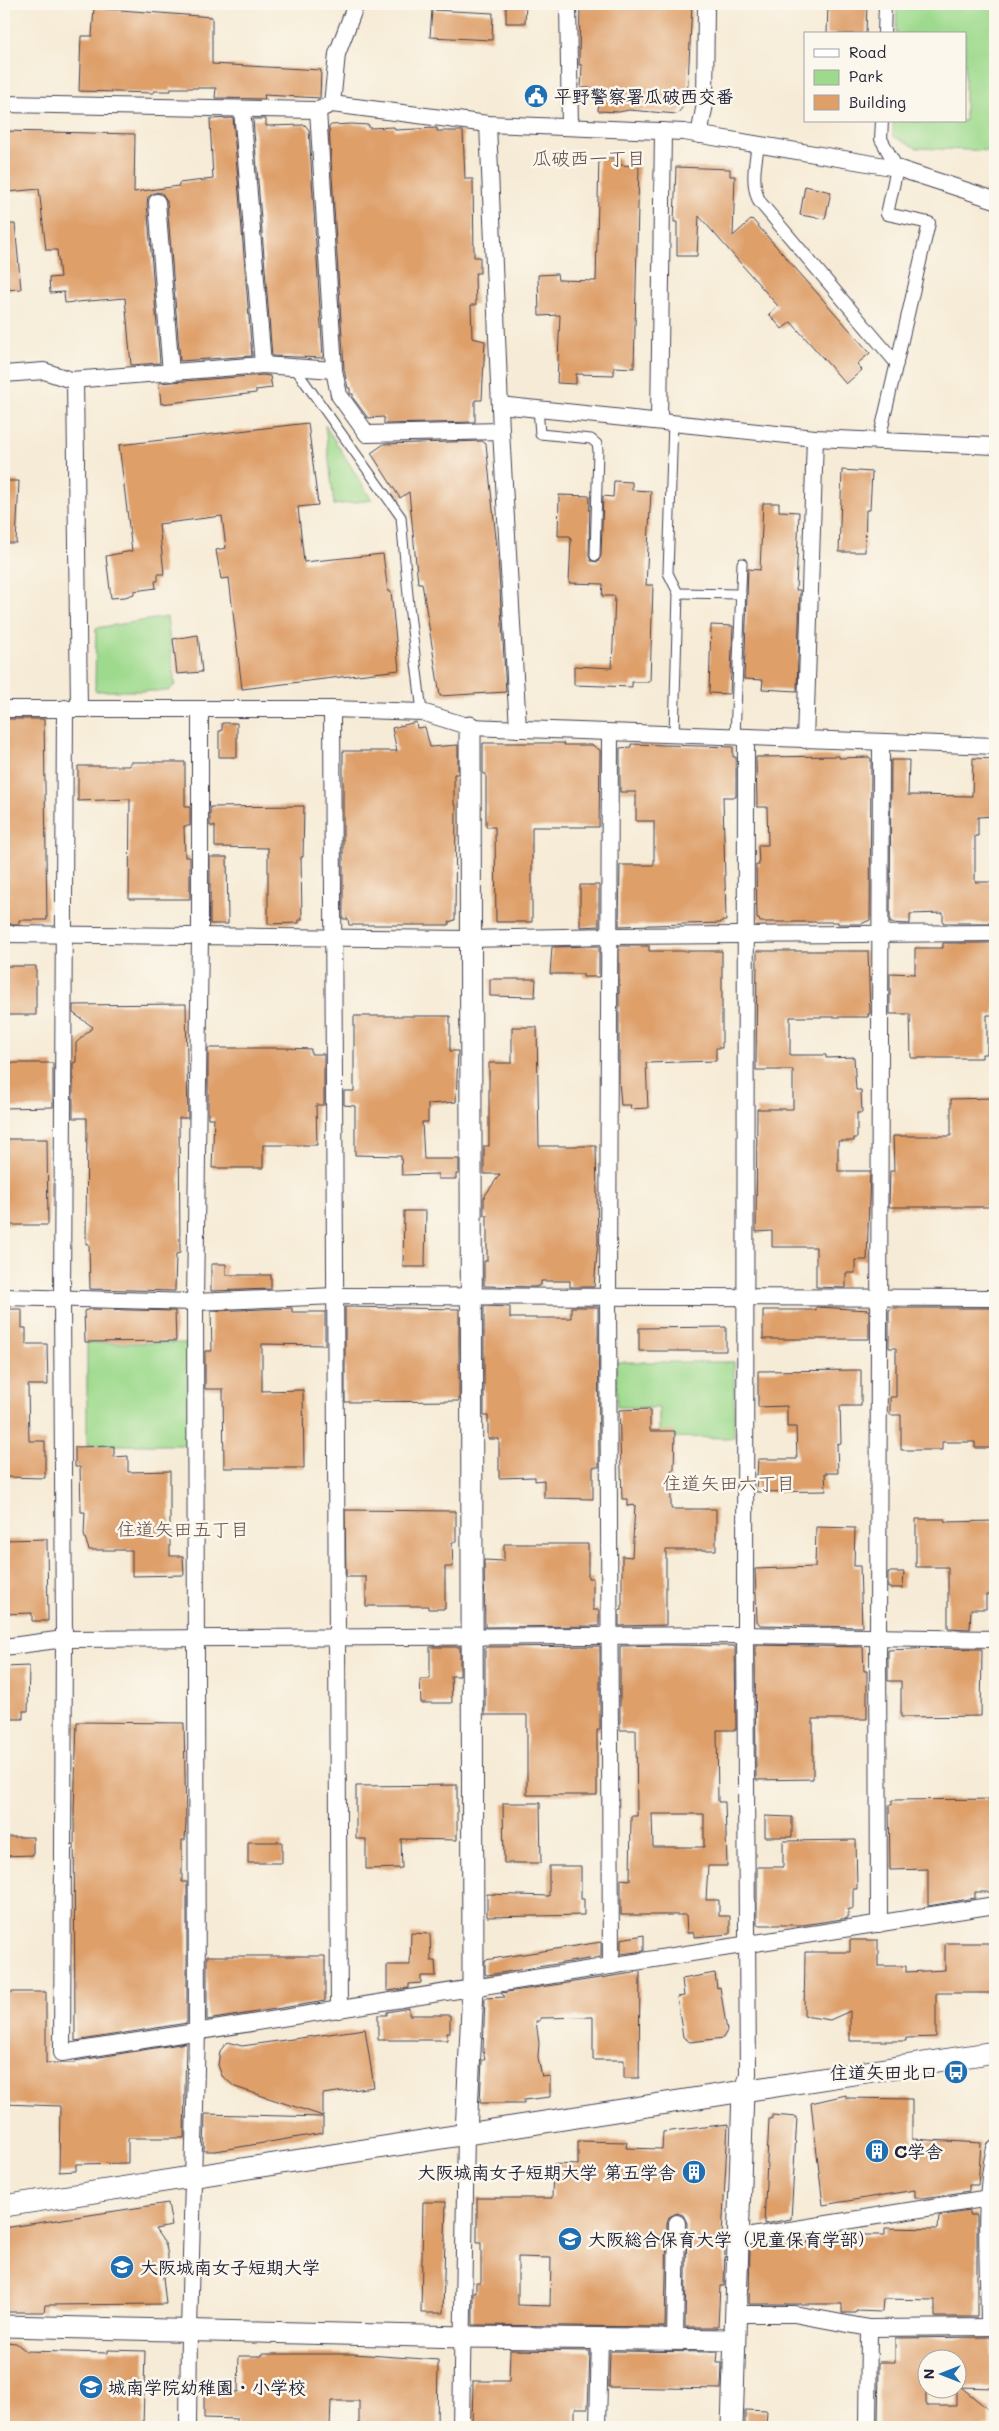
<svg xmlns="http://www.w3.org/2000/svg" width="999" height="2431" viewBox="0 0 999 2431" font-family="Mali,'Klee One',sans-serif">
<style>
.green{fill:#9eda8d;stroke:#607e64}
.building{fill:#de9f69;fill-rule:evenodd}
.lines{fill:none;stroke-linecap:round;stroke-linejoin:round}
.service-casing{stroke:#424052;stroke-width:11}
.pedestrian-casing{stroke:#424052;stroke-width:14}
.minor-casing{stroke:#424052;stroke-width:18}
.tertiary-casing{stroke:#424052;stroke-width:23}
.service{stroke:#fff;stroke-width:9}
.pedestrian{stroke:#fff;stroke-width:12}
.minor{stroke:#fff;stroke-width:16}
.tertiary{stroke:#fff;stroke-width:21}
.labels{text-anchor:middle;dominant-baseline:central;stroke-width:5;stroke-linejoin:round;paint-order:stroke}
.poi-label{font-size:18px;font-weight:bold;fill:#22223b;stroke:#fbf7ec;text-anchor:start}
.neighbourhood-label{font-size:19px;fill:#644e4b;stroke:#fbf7ec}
</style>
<rect width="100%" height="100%" fill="#fbf7ec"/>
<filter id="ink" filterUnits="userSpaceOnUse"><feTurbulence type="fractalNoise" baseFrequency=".02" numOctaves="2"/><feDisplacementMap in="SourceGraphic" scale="10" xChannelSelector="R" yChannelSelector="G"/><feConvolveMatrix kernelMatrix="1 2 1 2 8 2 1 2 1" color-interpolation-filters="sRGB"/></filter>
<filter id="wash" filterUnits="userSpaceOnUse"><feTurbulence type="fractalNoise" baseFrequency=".0096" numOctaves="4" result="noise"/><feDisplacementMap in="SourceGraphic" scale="20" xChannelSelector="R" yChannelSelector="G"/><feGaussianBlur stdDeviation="1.12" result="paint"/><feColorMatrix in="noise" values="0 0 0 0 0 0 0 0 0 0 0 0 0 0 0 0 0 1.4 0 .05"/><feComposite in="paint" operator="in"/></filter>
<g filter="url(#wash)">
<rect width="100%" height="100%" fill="#f6ebd6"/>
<g class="green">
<path d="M897 4H995V151L916 148 893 136V121H965V34H896Z"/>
<path d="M325 425 372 500 334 505Z"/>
<path d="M167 617 175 685 168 691H95L96 628Z"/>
<rect x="87" y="1343" width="101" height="102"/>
<path d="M616 1362H734V1438L659 1437V1408L617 1407Z"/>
</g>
<g id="blocks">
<g class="building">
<path d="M506 4H526L525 23H506Z"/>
<path d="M580 4H692L687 102 677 114 629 110 619 112 598 111 599 88H581L582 65H579Z"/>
<path d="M828 4H867L866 34H827Z"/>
<path d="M94 8 212 17V64L321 70 320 98 264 95 265 99 215 98 216 88H171V91H154V93L79 91 81 36H92Z"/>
<path d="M432 10 493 13 492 40 430 37Z"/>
<path d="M233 118 252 356 180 361 167 201 162 193 156 192 148 197 147 203 160 363 131 365 125 298 65 303 64 292 50 293 49 278 60 277 57 250H46L39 189 8 192V184H4V131L135 134 134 192 179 186V183L213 179 210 119Z"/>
<path d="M253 119H266V126L305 125 309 130 323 358 272 356Z"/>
<path d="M351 124 369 125V128L394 127 395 130 437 128V131H463L465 179H473L474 257H480V273H476L475 277 476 305H471L472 338 485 341 482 400H475V422L384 424V417L368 418 353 398V394H350V388H348L344 369 329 127 331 125Z"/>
<path d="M599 158H620V165L639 166 634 368 614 367V375L576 374V384L557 383 560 315 539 316 538 275 557 274 558 280 596 281Z"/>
<path d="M676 167 730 169V176H735L733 236 752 219 870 353 857 364 862 370 846 384 791 322 782 329 769 314 778 306 699 216 697 256H677V222H674Z"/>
<path d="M805 186 831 192 825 219 800 215Z"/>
<path d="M4 224H15L21 289 4 290Z"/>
<path d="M263 375 270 376 272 388 256 390V393L161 404 159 383Z"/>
<path d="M308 423 318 505 298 507 304 562 383 554 388 592 391 591 399 670 242 689 229 578 221 579 216 550 226 548 222 516 159 524 164 574H158V581H155L156 588 134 591V594L125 597 111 598 106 556 132 551 119 445Z"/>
<path d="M482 441 486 444 498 557 506 692 440 696 422 583H418L409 492 400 498 371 453 384 444Z"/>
<path d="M842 470 872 472 870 510H866L865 552H839Z"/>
<path d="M4 481H19L16 543H4Z"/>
<path d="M614 481 632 482V490L651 491 646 585H653L650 682H632V687L574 685V666L612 668 615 596H602L603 584 569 583 571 540 570 536H558L559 495 590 496 589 556 591 561 598 562 601 556 603 496 613 497Z"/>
<path d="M763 503H779V511L799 512 796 590H800L797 691 762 689 763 680 744 679 748 569 760 570Z"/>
<path d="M711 625 733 626 730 694 709 693Z"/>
<path d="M198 635 202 672 177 674 173 639Z"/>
<path d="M4 719H44L47 920H19V924H4Z"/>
<path d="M416 722 417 728 425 727 430 747 458 745V774H454V805H456L455 920 449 922V925H349L348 919H343V751H397L392 728Z"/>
<path d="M222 723H237V757H219V731H222Z"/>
<path d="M483 743H564V745H592L600 750 599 827H532V922H496L495 827H486V774H483Z"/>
<path d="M631 744 733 747V757H736V797H723L726 921H721V923L619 926 620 865H654V821H636V792H620V748L631 747Z"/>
<path d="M839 756V758L869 757 871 759 870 920 861 924H838V922H760L759 919H757L756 865H759L758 845H768L767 807H757L756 757Z"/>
<path d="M973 758 995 759V816L978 817V836H975V882H995V923H943V913L910 914V924L890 923 891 760H909L908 795 972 796Z"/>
<path d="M130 762H185V807H190V826H184L185 857H190V899H129L130 799 78 801V766H130Z"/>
<path d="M304 806 303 857H301L302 920H299V923L268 924V848L215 847V826H210V807Z"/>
<path d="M210 857H227L228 924H210Z"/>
<path d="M580 885H599V926L580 927Z"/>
<path d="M943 943H995V1015H987V1054H982V1058H911L910 1014H890V973L915 974V948H943Z"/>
<path d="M599 946V977H583V974H550L552 947Z"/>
<path d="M619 946H649V951H722V1048H716V1061L646 1063 648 1108 630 1109 631 1105H621L619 1081Z"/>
<path d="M757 951H868L870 1014H868V1017H790V1055H826V1058L854 1057 856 1090H861L862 1113H857V1138H854V1141H838V1171H870L867 1260H855V1273H846V1288L816 1287V1247H772V1231L756 1232 757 1109H793V1070H756Z"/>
<path d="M6 966H36V1015H4V975H6Z"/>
<path d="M490 979H536L535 997 490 996Z"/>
<path d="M186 1004 188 1118H179L180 1253 176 1254 175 1291 90 1289 89 1244H86L87 1118H73V1063L76 1062V1043L93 1027 73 1013V1005Z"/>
<path d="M354 1016H450V1051H458L456 1102 428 1104V1122H422L424 1159H459V1174H456V1179H438V1174L402 1175 401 1156 355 1155V1106L344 1105V1091H354Z"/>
<path d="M512 1027H537L539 1146H596L598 1242 594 1287H570V1281H541V1285L535 1287 484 1286V1261H487V1215H484V1197L500 1174H484V1146H489V1063H512Z"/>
<path d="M208 1048H287L311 1049V1054H324V1105H316L317 1145H263V1168H212L214 1118H208Z"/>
<path d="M4 1063H53V1107L4 1108Z"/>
<path d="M992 1098 993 1136H995V1207H889L890 1171H894L893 1136H951V1099Z"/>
<path d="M4 1139H47L48 1225H4Z"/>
<path d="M404 1211H426L425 1267H403Z"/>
<path d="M211 1264H226V1275H271V1289L211 1291Z"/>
<path d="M484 1306 510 1307V1318H571V1307H598L599 1467H593V1499L544 1498V1480L535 1481V1477L499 1478V1439H488V1416H484Z"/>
<path d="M345 1307 459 1309V1401L345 1402Z"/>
<path d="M816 1307 869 1310V1339H763V1310H816Z"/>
<path d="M292 1308V1312H325V1345L262 1344V1391L303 1390 304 1468H224L223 1389H205V1351H212L211 1311Z"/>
<path d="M893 1308H993V1318H995V1443H992V1448H975V1442H942V1450H901V1415H890V1397H896V1348H889V1310Z"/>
<path d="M4 1309H22V1328H26V1344H47L48 1385H28L29 1441H45V1478L4 1477Z"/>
<path d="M90 1309 175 1311 176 1341 85 1342 84 1311Z"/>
<path d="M726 1327V1351H639V1328Z"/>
<path d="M861 1370V1406H840L841 1443 837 1444 838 1473H825L826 1491 756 1492 758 1459H797L796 1427H787V1406L758 1407V1371Z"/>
<path d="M650 1409V1431H675L674 1470H671V1509H716V1550H666V1625L619 1626V1610H622V1556L632 1557 635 1505 627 1506V1499H622L619 1410Z"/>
<path d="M114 1446V1457L128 1456V1472L170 1471V1556H183L184 1575 132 1576V1550H89L84 1535 85 1512H81L80 1467H75V1447Z"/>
<path d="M345 1510 456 1511V1542H452L453 1567H445V1609H428V1606H366V1577H346Z"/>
<path d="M916 1519H945V1522L995 1521V1595H986V1609H971L970 1629 948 1628V1567H916Z"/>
<path d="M816 1527 855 1528 854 1566H860L862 1627 760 1625 757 1621 755 1569 815 1567Z"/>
<path d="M47 1539 48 1621H32V1613L4 1614V1540Z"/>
<path d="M504 1544H588V1578H593V1610H599V1626L485 1627 484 1560 504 1561Z"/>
<path d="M888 1572H904L903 1588H888Z"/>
<path d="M666 1645 735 1646 736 1730H717L718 1802H725L727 1866H708L706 1900H719V1916H730V1934L694 1937V1933H687L686 1915H621V1879L630 1880 631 1816H637L636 1730H620V1646ZM652 1814H704V1847H653Z"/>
<path d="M755 1645 863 1647 864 1671H867V1719H813V1779L756 1780Z"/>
<path d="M600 1646V1730H597V1795H527V1715H485V1647Z"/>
<path d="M430 1647H460V1676H451L452 1703H421L420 1679H430Z"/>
<path d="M936 1648 982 1649 981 1716 901 1717V1681H888V1650Z"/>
<path d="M29 1666 28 1711H23V1719H6V1713H4V1667Z"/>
<path d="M77 1722 184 1723 186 1823 185 1840H182V1882H187V2023L75 2041 74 1811Z"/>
<path d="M457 1785V1840L401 1839 402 1868 366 1869V1839H356V1786Z"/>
<path d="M995 1799V1892H975V1898L928 1906V1869L890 1870 889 1805H892V1800Z"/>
<path d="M503 1803H540L541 1863H504Z"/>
<path d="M765 1816 792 1817V1837H765Z"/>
<path d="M4 1837H33V1855L4 1856Z"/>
<path d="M856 1840 857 1889H853V1909H848V1918L803 1925H757V1867H783V1841Z"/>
<rect x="248" y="1842" width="34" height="21"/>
<path d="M549 1866H581V1899H584V1915L487 1917V1894L549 1896Z"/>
<path d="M411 1933 430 1934 431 1961H435L436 1976H421V1983L409 1984V1988L387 1991V1965H410Z"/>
<path d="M644 1935V1951L621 1954V1939Z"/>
<path d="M850 1940H878V1966H906V1972L945 1970V1943H995V1993H936V2037L906 2038V2041H850V2011L830 2020 804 2016 805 1952H850Z"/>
<path d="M601 1942V1957L487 1975 485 1974V1960Z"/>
<path d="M207 1956H325V2001L207 2020Z"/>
<path d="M640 1972 639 2078H624V2060H593V2017L540 2018V2021H536L539 2043 538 2057 542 2077 550 2076V2097L524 2100V2103H480L482 2060H485L483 2050 485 1998 505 1997 501 1993Z"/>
<path d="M715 1973 717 1988 720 1987 727 2031 723 2038 690 2042 683 2037 677 1997 684 1996 682 1979Z"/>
<path d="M4 1992H46V2063H75V2061L186 2043 184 2138H128V2163L76 2164V2171L59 2172 60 2106 4 2104Z"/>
<path d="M409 2008V2015H450V2033H447V2040H378V2015H387V2012Z"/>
<path d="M365 2029 374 2087 323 2094V2116L235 2087 222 2076 218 2065 220 2051 227 2042 242 2046Z"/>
<path d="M846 2095V2098L912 2099V2139L981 2143 978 2185H969V2191L924 2198H915V2190L823 2205 811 2103Z"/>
<path d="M205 2114 323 2117V2133L216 2151H204Z"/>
<path d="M772 2115 797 2117 791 2219 764 2224 769 2119H772Z"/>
<path d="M728 2124 722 2237H725V2246L724 2286H720L718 2327H685L687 2223 683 2215 677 2213 669 2217 667 2223 665 2327 473 2325V2292H476V2282H481V2243H477V2198H552L553 2164 578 2165V2141L627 2142 626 2148 662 2149 663 2132ZM518 2257 551 2258 550 2306 518 2305Z"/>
<path d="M423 2202H446L443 2313H421Z"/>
<path d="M168 2203 172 2226 155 2229 166 2245 168 2257 167 2268 163 2277 166 2304 45 2305 44 2312H4V2228Z"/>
<path d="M969 2211V2215H977V2317H935V2300L883 2299 882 2312 856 2311V2313H842V2304H749L750 2246 790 2240V2242H848V2235H885V2228L938 2229 939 2216Z"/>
<path d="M991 2337 993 2388 961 2387 989 2410V2427H878L879 2362H895V2338ZM926 2358H956V2406H926Z"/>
<path d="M4 2342 16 2343 26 2351 108 2353V2350L145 2351 143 2427H4Z"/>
<path d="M510 2350 590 2351 588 2408H575V2427H472L473 2381H509Z"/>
<path d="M610 2351 718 2352 717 2363H722L721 2389 609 2387Z"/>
<path d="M262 2354H354L438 2360 437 2427H359V2401H331L330 2427H237V2419L204 2418V2391L238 2392 239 2356H262Z"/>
<path d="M745 2410 767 2411 766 2427H745Z"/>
</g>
</g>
</g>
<g filter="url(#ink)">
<use href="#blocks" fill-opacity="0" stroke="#424052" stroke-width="1"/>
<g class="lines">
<g class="service-casing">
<g id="service">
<path d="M294 367 401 517 409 606 422 712"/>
<path d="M538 408 540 434 591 439 597 444 598 450 595 556"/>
<path d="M673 422 668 573 678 593 674 735"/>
<path d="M678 593 741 594"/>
<path d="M735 737 742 563"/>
</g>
</g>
<g class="pedestrian-casing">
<g id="pedestrian">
<path d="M884 34 885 4"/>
<path d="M758 145C755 165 751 182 759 201L897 364"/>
<path d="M879 440 929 223 887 214 897 168 881 139 882 121"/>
</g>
</g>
<g class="minor-casing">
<g id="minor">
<path d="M568 4 570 127"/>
<path d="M4 104 318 110 332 104 488 124 684 132 897 168 995 200"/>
<path d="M332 104 337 54 356 4"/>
<path d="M242 109 263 365"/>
<path d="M318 110 334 370 339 395 367 434 501 431"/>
<path d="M488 124 501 431 518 729"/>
<path d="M699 135 705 104 706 4"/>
<path d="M157 202 171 373"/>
<path d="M4 374 44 371 71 380 263 365 334 370"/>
<path d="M75 380 79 708"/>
<path d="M500 405 815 438 995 446"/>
<path d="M659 421 663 131"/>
<path d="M65 708 62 1298 64 1639 62 2053 995 1905"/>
<path d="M4 709H332L422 712 470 727 995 746"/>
<path d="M332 709C335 1143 334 1577 339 2010"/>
<path d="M610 733 608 1296 611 1966"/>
<path d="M805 740 815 438"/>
<path d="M4 934 468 939 611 936 995 933"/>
<path d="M4 1297 195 1302 335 1296 995 1298"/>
<path d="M4 1647 64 1639 745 1635 995 1639"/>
<path d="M879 1924 878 1637 881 743"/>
<path d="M743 2091 748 2075 745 1635 746 738"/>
<path d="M739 2238 989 2198"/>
<path d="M737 2314H794L869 2328 995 2327"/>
<path d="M989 2327C989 2271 982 2201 995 2148"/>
<path d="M675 2339 677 2223"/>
<path d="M188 2427 189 2330 197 2032 195 1302 200 936V711"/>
<path d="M461 2427 466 2133"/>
<path d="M598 2427 600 2337"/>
<path d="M868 2427 869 2328"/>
</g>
</g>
<g class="tertiary-casing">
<g id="tertiary">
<path d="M466 2133 473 1988 470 727"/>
<path d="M4 2206 995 2052"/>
<path d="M4 2326 463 2337 734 2340"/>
<path d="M732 2427 743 2091"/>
</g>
</g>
<use href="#service" class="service"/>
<use href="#pedestrian" class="pedestrian"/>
<use href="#minor" class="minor"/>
<use href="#tertiary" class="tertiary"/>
</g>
</g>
<defs>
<g id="civic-disc" transform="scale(1.25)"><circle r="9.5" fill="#1f6fb2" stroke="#fbf7ec"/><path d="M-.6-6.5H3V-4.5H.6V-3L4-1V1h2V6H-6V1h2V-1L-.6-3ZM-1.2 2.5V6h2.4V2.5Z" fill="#fff"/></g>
<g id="bus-disc" transform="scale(1.25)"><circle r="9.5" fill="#1f6fb2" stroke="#fbf7ec"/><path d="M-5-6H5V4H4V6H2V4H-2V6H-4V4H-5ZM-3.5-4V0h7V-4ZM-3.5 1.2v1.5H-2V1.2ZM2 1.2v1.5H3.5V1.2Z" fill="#fff"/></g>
<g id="building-disc" transform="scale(1.25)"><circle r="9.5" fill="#1f6fb2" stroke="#fbf7ec"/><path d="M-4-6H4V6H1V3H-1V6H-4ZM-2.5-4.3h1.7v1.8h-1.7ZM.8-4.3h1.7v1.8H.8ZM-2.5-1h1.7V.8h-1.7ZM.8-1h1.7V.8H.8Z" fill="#fff"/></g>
<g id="university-disc" transform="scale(1.25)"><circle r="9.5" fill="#1f6fb2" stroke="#fbf7ec"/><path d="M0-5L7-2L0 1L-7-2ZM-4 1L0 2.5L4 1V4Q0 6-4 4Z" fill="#fff"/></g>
<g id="school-disc" transform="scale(1.25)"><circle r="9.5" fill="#1f6fb2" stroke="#fbf7ec"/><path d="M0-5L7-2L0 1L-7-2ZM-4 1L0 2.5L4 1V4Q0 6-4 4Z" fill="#fff"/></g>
</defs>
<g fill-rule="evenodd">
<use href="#civic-disc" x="536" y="96"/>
<use href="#bus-disc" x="956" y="2072"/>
<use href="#building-disc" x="877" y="2151"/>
<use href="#building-disc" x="694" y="2172"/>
<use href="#university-disc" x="570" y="2239"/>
<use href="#university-disc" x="122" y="2267"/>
<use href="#school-disc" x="91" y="2387"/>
</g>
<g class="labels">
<g class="poi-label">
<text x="554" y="96">平野警察署瓜破西交番</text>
<text x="938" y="2072" text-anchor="end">住道矢田北口</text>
<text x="894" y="2151">C学舎</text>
<text x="676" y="2172" text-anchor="end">大阪城南女子短期大学 第五学舎</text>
<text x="588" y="2239">大阪総合保育大学（児童保育学部）</text>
<text x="140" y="2267">大阪城南女子短期大学</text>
<text x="108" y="2387">城南学院幼稚園・小学校</text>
</g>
<g class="neighbourhood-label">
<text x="589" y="157">瓜破西一丁目</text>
<text x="729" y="1482">住道矢田六丁目</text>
<text x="183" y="1528">住道矢田五丁目</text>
</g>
</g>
<rect width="999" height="2431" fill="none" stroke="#fbf7ec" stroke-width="20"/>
<rect x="804" y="32" width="162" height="90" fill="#fbf7ec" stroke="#a4a2a5"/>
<rect x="814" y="49" width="25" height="8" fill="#ffffff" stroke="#a4a2a5"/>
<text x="849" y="58" font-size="15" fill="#22223b">Road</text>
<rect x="814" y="70" width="25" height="15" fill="#9eda8d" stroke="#a4a2a5"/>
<text x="849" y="82" font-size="15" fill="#22223b">Park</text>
<rect x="814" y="95" width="25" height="15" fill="#de9f69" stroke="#a4a2a5"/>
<text x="849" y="108" font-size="15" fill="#22223b">Building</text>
<g transform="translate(942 2374) rotate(270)"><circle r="24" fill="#fbf7ec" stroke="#a4a2a5"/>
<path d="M0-4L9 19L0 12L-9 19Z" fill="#1f6fb2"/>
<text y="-8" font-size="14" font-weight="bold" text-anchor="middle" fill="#22223b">N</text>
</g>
</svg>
